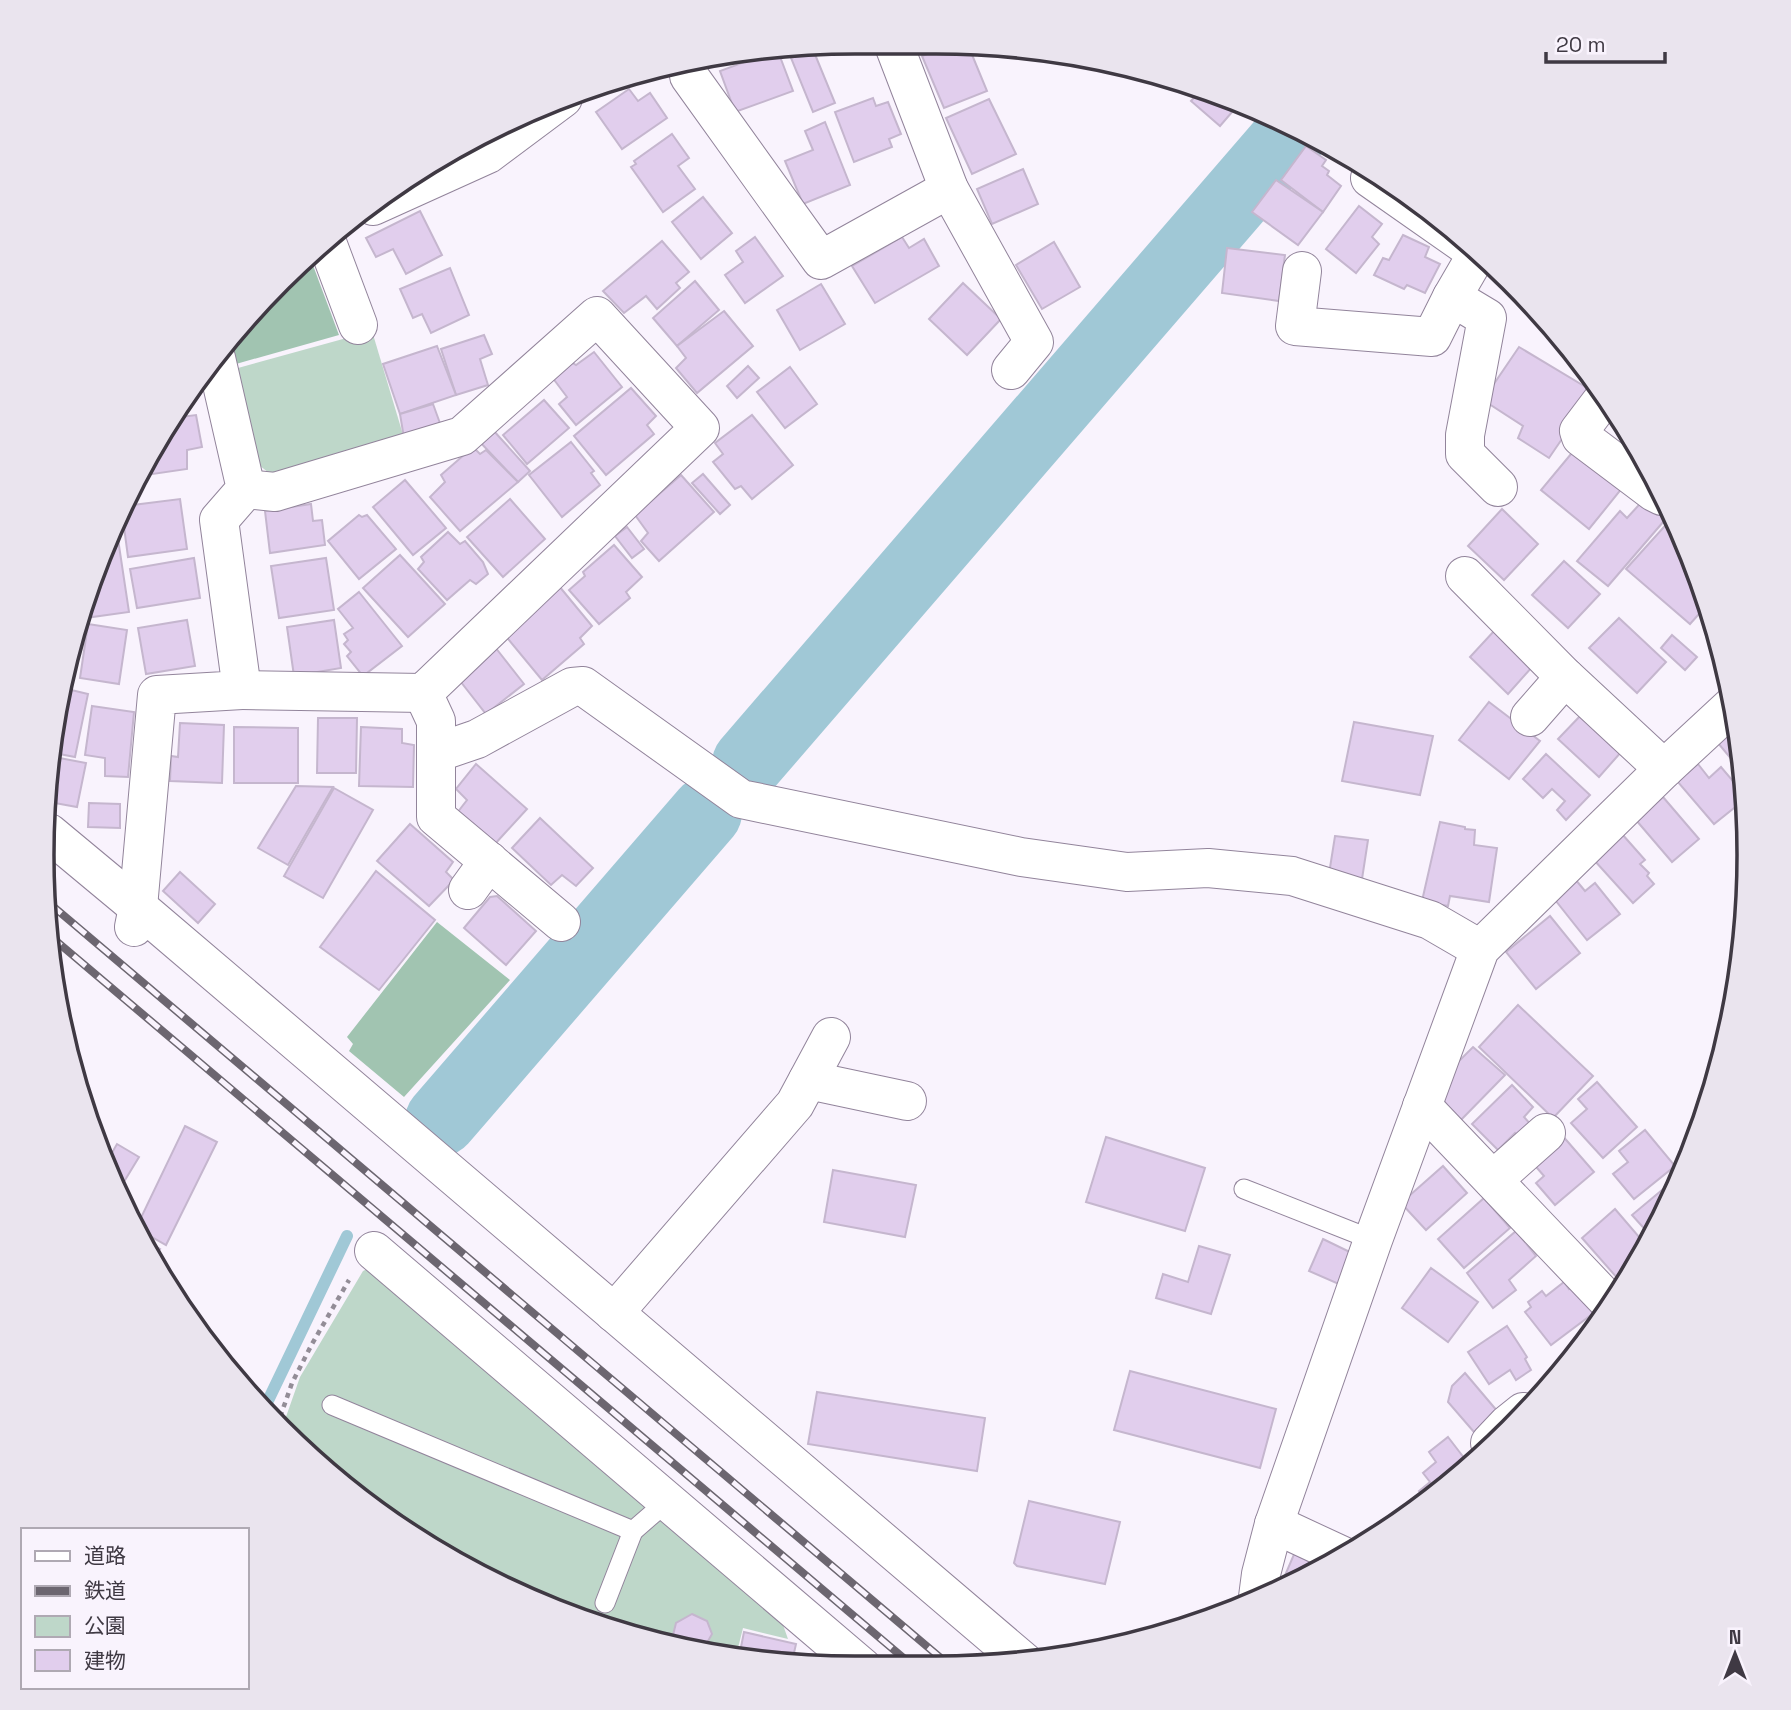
<svg xmlns="http://www.w3.org/2000/svg" width="1791" height="1710" viewBox="0 0 1791 1710" font-family="'Space Grotesk','Noto Sans JP',sans-serif">
<style>
.green{fill:#bed7c9}
.forest{fill:#a1c4b1}
.lines{fill:none;stroke-linecap:round;stroke-linejoin:round}
.stream{stroke:#a0c8d6;stroke-width:12}
.river{stroke:#a0c8d6;stroke-width:72}
.building{fill:#e1ceed;stroke:#c5b6ce;stroke-width:2}
.service-casing{stroke:#92849b;stroke-width:21}
.minor-casing{stroke:#92849b;stroke-width:40}
.path{stroke:#938d97;stroke-width:4.5;stroke-dasharray:5 5;stroke-linecap:butt}
.service{stroke:#fff;stroke-width:19}
.minor{stroke:#fff;stroke-width:38}
.rail-casing{stroke:#6c6670;stroke-width:8}
.rail{stroke:#f9f3fd;stroke-width:5;stroke-dasharray:16;stroke-linecap:butt}
.rim{fill:none;stroke:#3f3943;stroke-width:3.5}
</style>
<rect width="100%" height="100%" fill="#f9f3fd"/>
<g class="green">
<path d="M372 331 404 438 273 476 255 462 238 368Z"/>
<path d="M369 1268 782 1622 788 1639 743 1628 736 1656 696 1652 543 1606 403 1531 281 1431 300 1377 363 1271Z"/>
</g>
<g class="forest">
<path d="M311 260 339 335 236 364 230 338 244 319Z"/>
<path d="M437 922 510 980 404 1097 349 1051 353 1044 347 1037Z"/>
</g>
<g class="lines">
<path class="stream" d="M264 1409 347 1236"/>
<g class="river">
<path d="M748 763 1297 127"/>
<path d="M441 1120 706 813"/>
</g>
</g>
<g class="building">
<path d="M968 45 987 91 944 108 922 56 948 46Z"/>
<path d="M814 52 835 103 813 112 789 53Z"/>
<path d="M766 54H779L793 91 735 112 720 71Z"/>
<path d="M629 89 638 101 650 93 667 118 622 149 596 112Z"/>
<path d="M1201 90 1239 104 1220 126 1191 101Z"/>
<path d="M873 98 876 106 888 102 901 134 889 139 892 147 854 162 835 112Z"/>
<path d="M989 99 1016 154 972 174 946 118Z"/>
<path d="M825 122 850 185 803 204 785 161 813 150 805 131Z"/>
<path d="M672 134 689 158 678 166 695 189 663 212 631 167 636 164 634 161Z"/>
<path d="M1306 146 1326 160 1322 166 1329 171 1327 175 1341 186 1323 212 1281 180Z"/>
<path d="M1023 169 1038 204 992 224 977 189Z"/>
<path d="M1276 180 1323 212 1298 245 1252 212Z"/>
<path d="M703 197 732 233 701 259 672 222Z"/>
<path d="M1359 206 1382 224 1372 237 1379 244 1356 273 1326 249Z"/>
<path d="M420 211 442 255 406 274 393 249 376 257 366 238Z"/>
<path d="M1403 235 1429 247 1425 257 1440 264 1425 293 1407 285 1404 289 1374 275 1383 258 1389 260Z"/>
<path d="M755 237 783 276 745 303 725 275 743 262 736 251Z"/>
<path d="M902 237 909 248 924 239 939 266 875 303 852 266Z"/>
<path d="M662 241 689 272 676 283 680 288 657 309 646 296 624 313 603 291Z"/>
<path d="M1054 242 1080 287 1042 309 1016 265Z"/>
<path d="M1227 248 1285 255 1279 301 1222 293Z"/>
<path d="M450 268 469 315 431 333 422 314 413 318 400 289Z"/>
<path d="M695 281 719 310 677 346 653 318Z"/>
<path d="M963 283 1001 319 967 355 929 319Z"/>
<path d="M821 284 845 324 800 350 777 310Z"/>
<path d="M724 311 753 346 697 393 676 368 686 358 677 346Z"/>
<path d="M484 335 492 354 480 359 488 385 456 395 441 349Z"/>
<path d="M437 346 456 395 400 414 383 364Z"/>
<path d="M1519 347 1594 392 1549 458 1518 438 1523 426 1483 400Z"/>
<path d="M594 352 622 387 576 425 559 404 567 397 552 377 571 362 576 365Z"/>
<path d="M748 366 759 378 737 398 727 386Z"/>
<path d="M790 367 817 404 785 428 757 392Z"/>
<path d="M631 388 656 416 647 425 654 434 606 475 574 436Z"/>
<path d="M544 400 569 428 527 464 503 435Z"/>
<path d="M1607 403 1640 449 1647 464 1626 446 1632 439 1602 410Z"/>
<path d="M433 404 441 426 404 438 400 414Z"/>
<path d="M196 415 202 447 187 450V469L146 475 144 469H142L151 449 173 418Z"/>
<path d="M752 415 793 465 752 499 741 486 735 489 713 462 723 454 715 443Z"/>
<path d="M493 430 530 471 518 482 479 441Z"/>
<path d="M571 442 594 471 591 473 600 485 562 517 529 475Z"/>
<path d="M473 447 480 454 486 450 518 482 460 531 430 497 445 482 441 475Z"/>
<path d="M1576 448 1623 487 1589 529 1541 490Z"/>
<path d="M703 474 730 505 720 514 692 483Z"/>
<path d="M681 475 714 512 659 561 641 541 648 533 635 515Z"/>
<path d="M405 480 446 528 413 555 373 507Z"/>
<path d="M1648 495 1670 514 1608 586 1577 561 1620 511 1627 518Z"/>
<path d="M180 499 187 549 128 557 122 512 125 506Z"/>
<path d="M510 499 545 539 503 577 467 537Z"/>
<path d="M311 504 313 521 322 520 325 545 270 553 265 511Z"/>
<path d="M1502 509 1538 544 1504 580 1468 546Z"/>
<path d="M359 515 362 517 367 515 396 549 359 579 328 541Z"/>
<path d="M1672 518 1706 594 1708 604 1690 624 1626 569Z"/>
<path d="M627 527 644 549 632 558 615 536Z"/>
<path d="M448 532 460 544 465 541 483 562 488 574 476 584 470 580 447 600 418 569 424 562 421 557Z"/>
<path d="M118 539 129 612 85 618 83 604 85 594 109 540Z"/>
<path d="M614 545 642 577 626 592 630 598 599 624 569 590 585 576 583 572Z"/>
<path d="M400 555 445 604 408 637 363 588Z"/>
<path d="M194 558 200 598 137 608 130 569Z"/>
<path d="M326 558 334 610 279 618 271 566Z"/>
<path d="M1564 561 1600 594 1568 628 1532 595Z"/>
<path d="M559 586 592 626 580 638 584 644 542 680 504 634Z"/>
<path d="M359 592 402 646 363 676 347 656 351 652 344 644 348 640 344 634 353 628 338 609Z"/>
<path d="M1619 618 1666 662 1637 693 1589 648Z"/>
<path d="M187 620 195 666 146 674 138 628Z"/>
<path d="M334 620 341 668 294 676 287 627Z"/>
<path d="M88 624 127 630 119 684 80 678Z"/>
<path d="M1495 630 1533 666 1508 694 1470 657Z"/>
<path d="M1672 635 1697 657 1685 670 1661 648Z"/>
<path d="M74 641H78L73 669 68 668Z"/>
<path d="M495 647 524 684 486 714 457 677Z"/>
<path d="M63 688 88 694 75 757 49 752Z"/>
<path d="M1489 702 1540 741 1509 779 1459 740Z"/>
<path d="M92 706 134 712 128 777 105 776V758L85 755Z"/>
<path d="M1582 714 1622 751 1599 777 1558 739Z"/>
<path d="M318 718H357L356 773H317Z"/>
<path d="M1354 722 1433 736 1420 795 1342 781Z"/>
<path d="M180 723 224 725 222 783 170 781 171 756 178 757Z"/>
<path d="M234 727 298 728V783H234Z"/>
<path d="M361 727 402 729V743L414 745 413 787 359 786Z"/>
<path d="M1737 727 1742 749 1743 773 1718 743Z"/>
<path d="M1546 754 1590 795 1566 820 1557 810 1565 801 1552 789 1543 798 1523 779Z"/>
<path d="M49 756 86 763 77 807 49 802Z"/>
<path d="M476 764 527 809 494 845 457 813 467 800 456 789Z"/>
<path d="M1698 764 1709 778 1721 767 1744 794V800L1714 824 1677 781Z"/>
<path d="M296 786 333 787 288 865 258 848Z"/>
<path d="M334 788 373 810 323 898 284 876Z"/>
<path d="M1663 797 1699 839 1672 862 1636 820Z"/>
<path d="M89 803 120 804V828L88 827Z"/>
<path d="M540 818 593 868 576 886 562 875 551 885 512 848Z"/>
<path d="M1440 822 1465 827V829L1475 830 1474 845 1497 848 1489 902 1450 896 1448 906 1422 901Z"/>
<path d="M410 824 453 862 446 872 454 880 429 906 377 861Z"/>
<path d="M1622 834 1645 860 1640 864 1649 873 1647 876 1654 884 1633 903 1594 860Z"/>
<path d="M1335 836 1368 840 1362 879 1329 874Z"/>
<path d="M376 871 435 920 379 990 320 947Z"/>
<path d="M180 872 215 904 198 923 163 891Z"/>
<path d="M1575 879 1585 891 1595 883 1620 914 1587 940 1552 896Z"/>
<path d="M497 896 536 931 506 965 464 928 490 897Z"/>
<path d="M1550 916 1580 953 1536 989 1506 952Z"/>
<path d="M1518 1005 1593 1076 1553 1118 1479 1047Z"/>
<path d="M1473 1047 1505 1075 1457 1124 1447 1105 1441 1097 1454 1066Z"/>
<path d="M1597 1082 1637 1127 1603 1158 1571 1123 1587 1109 1578 1099Z"/>
<path d="M1512 1085 1533 1107 1524 1117 1532 1126 1519 1138 1515 1133 1498 1150 1472 1124Z"/>
<path d="M185 1126 217 1142 166 1245 136 1228Z"/>
<path d="M1645 1130 1675 1166 1634 1199 1613 1174 1628 1162 1619 1151Z"/>
<path d="M1561 1134 1594 1172 1555 1205 1536 1183 1544 1176 1531 1161Z"/>
<path d="M1106 1137 1205 1168 1185 1231 1086 1202Z"/>
<path d="M117 1144 139 1157 119 1190 106 1163Z"/>
<path d="M1443 1166 1467 1193 1426 1230 1401 1203Z"/>
<path d="M833 1170 916 1185 905 1237 824 1222Z"/>
<path d="M1680 1175 1665 1215 1655 1230 1650 1235 1632 1215Z"/>
<path d="M1484 1198 1510 1228 1464 1268 1438 1239Z"/>
<path d="M1615 1209 1646 1245 1627 1276 1625 1274 1619 1280 1582 1238Z"/>
<path d="M1516 1231 1536 1256 1509 1280 1516 1290 1493 1308 1467 1273Z"/>
<path d="M139 1236 160 1249 151 1262Z"/>
<path d="M1323 1239 1356 1255 1341 1285 1309 1271Z"/>
<path d="M1199 1246 1230 1255 1211 1314 1156 1298 1163 1274 1188 1282Z"/>
<path d="M1431 1268 1478 1302 1448 1342 1402 1308Z"/>
<path d="M1564 1282 1569 1289 1574 1285 1595 1312 1551 1345 1525 1312 1531 1307 1528 1302 1542 1291 1546 1296Z"/>
<path d="M1507 1326 1527 1357 1525 1359 1531 1370 1516 1380 1510 1370 1489 1384 1468 1352Z"/>
<path d="M1130 1371 1276 1409 1260 1468 1114 1430Z"/>
<path d="M1465 1373 1498 1412 1474 1432 1448 1402 1452 1386Z"/>
<path d="M817 1392 985 1418 977 1471 808 1444Z"/>
<path d="M1448 1437 1471 1467 1426 1499 1419 1491 1430 1482 1423 1473 1436 1462 1429 1452Z"/>
<path d="M1029 1501 1120 1522 1105 1584 1017 1566 1014 1563Z"/>
<path d="M1295 1552 1328 1566 1280 1587Z"/>
<path d="M692 1614 707 1621 712 1634 703 1650 696 1652 676 1645 673 1635 676 1623Z"/>
<path d="M744 1632 796 1644 792 1662 739 1657Z"/>
</g>
<g class="lines">
<g class="service-casing">
<g id="service">
<path d="M1244 1189 1373 1240"/>
<path d="M332 1405 633 1531 656 1511 665 1499"/>
<path d="M605 1603 633 1531"/>
</g>
</g>
<g class="minor-casing">
<g id="minor">
<path d="M895 48 949 189 1034 342 1011 370"/>
<path d="M688 60 689 76 821 260 949 189"/>
<path d="M1370 178 1477 253"/>
<path d="M373 206 488 154 563 98"/>
<path d="M328 245 358 325"/>
<path d="M1477 254 1452 297 1487 318 1465 435V454L1498 487"/>
<path d="M1302 271 1295 326 1432 337 1452 297"/>
<path d="M1604 398 1579 431 1581 437 1654 492 1662 496"/>
<path d="M1465 576 1565 677 1664 769"/>
<path d="M242 690 423 693 700 428 597 316 462 436 275 492 246 489"/>
<path d="M423 693 436 721V817L561 922"/>
<path d="M1530 717 1565 677"/>
<path d="M436 753 477 739 572 687 583 686 741 799 1021 857 1127 872 1208 868 1292 876 1430 920 1480 949"/>
<path d="M49 833 138 907 1024 1662"/>
<path d="M468 890 489 861"/>
<path d="M134 927 138 907 157 695 242 690 219 520 246 489 216 358"/>
<path d="M808 1080 907 1101"/>
<path d="M1422 1106 1610 1303"/>
<path d="M1493 1180 1546 1133"/>
<path d="M374 1251 863 1668"/>
<path d="M614 1313 795 1104 831 1037"/>
<path d="M1492 1445 1490 1443 1508 1424 1523 1412"/>
<path d="M1274 1524 1345 1557"/>
<path d="M1258 1597 1261 1574 1274 1524 1373 1240 1480 949 1664 769 1732 706"/>
</g>
</g>
<path class="path" d="M277 1426 292 1383 312 1344 349 1280"/>
<use href="#service" class="service"/>
<use href="#minor" class="minor"/>
<g class="rail-casing">
<g id="rail">
<path d="M49 903 949 1665"/>
<path d="M49 935 913 1666"/>
</g>
</g>
<use href="#rail" class="rail"/>
</g>
<path d="M0 0H1791V1710H0ZM855 54H936A801 801 0 0 1 1737 855V855A801 801 0 0 1 936 1656H855A801 801 0 0 1 54 855V855A801 801 0 0 1 855 54Z" fill="#eae4ee" fill-rule="evenodd"/>
<path class="rim" d="M855 54H936A801 801 0 0 1 1737 855V855A801 801 0 0 1 936 1656H855A801 801 0 0 1 54 855V855A801 801 0 0 1 855 54Z"/>
<rect x="21" y="1528" width="228" height="161" fill="#f9f3fd" stroke="#afa9b3" stroke-width="2"/>
<rect x="35" y="1551" width="35" height="10" fill="#ffffff" stroke="#afa9b3" stroke-width="2"/>
<text x="84" y="1563" font-size="21" fill="#3f3943">道路</text>
<rect x="35" y="1586" width="35" height="10" fill="#6c6670" stroke="#afa9b3" stroke-width="2"/>
<text x="84" y="1598" font-size="21" fill="#3f3943">鉄道</text>
<rect x="35" y="1616" width="35" height="21" fill="#bed7c9" stroke="#afa9b3" stroke-width="2"/>
<text x="84" y="1633" font-size="21" fill="#3f3943">公園</text>
<rect x="35" y="1650" width="35" height="21" fill="#e1ceed" stroke="#afa9b3" stroke-width="2"/>
<text x="84" y="1668" font-size="21" fill="#3f3943">建物</text>
<g transform="translate(1735 1654)" stroke="#f9f3fd" stroke-width="5" paint-order="stroke">
<path d="M0-5L12 26L0 18L-12 26Z" fill="#3f3943"/>
<text y="-10" font-size="19" font-weight="bold" text-anchor="middle" fill="#3f3943">N</text>
</g>
<path d="M1546 52v10h119v-10" fill="none" stroke="#3f3943" stroke-width="3.5"/>
<text x="1556" y="52" font-size="21" fill="#3f3943" stroke="#f9f3fd" stroke-width="5" paint-order="stroke">20 m</text>
</svg>
